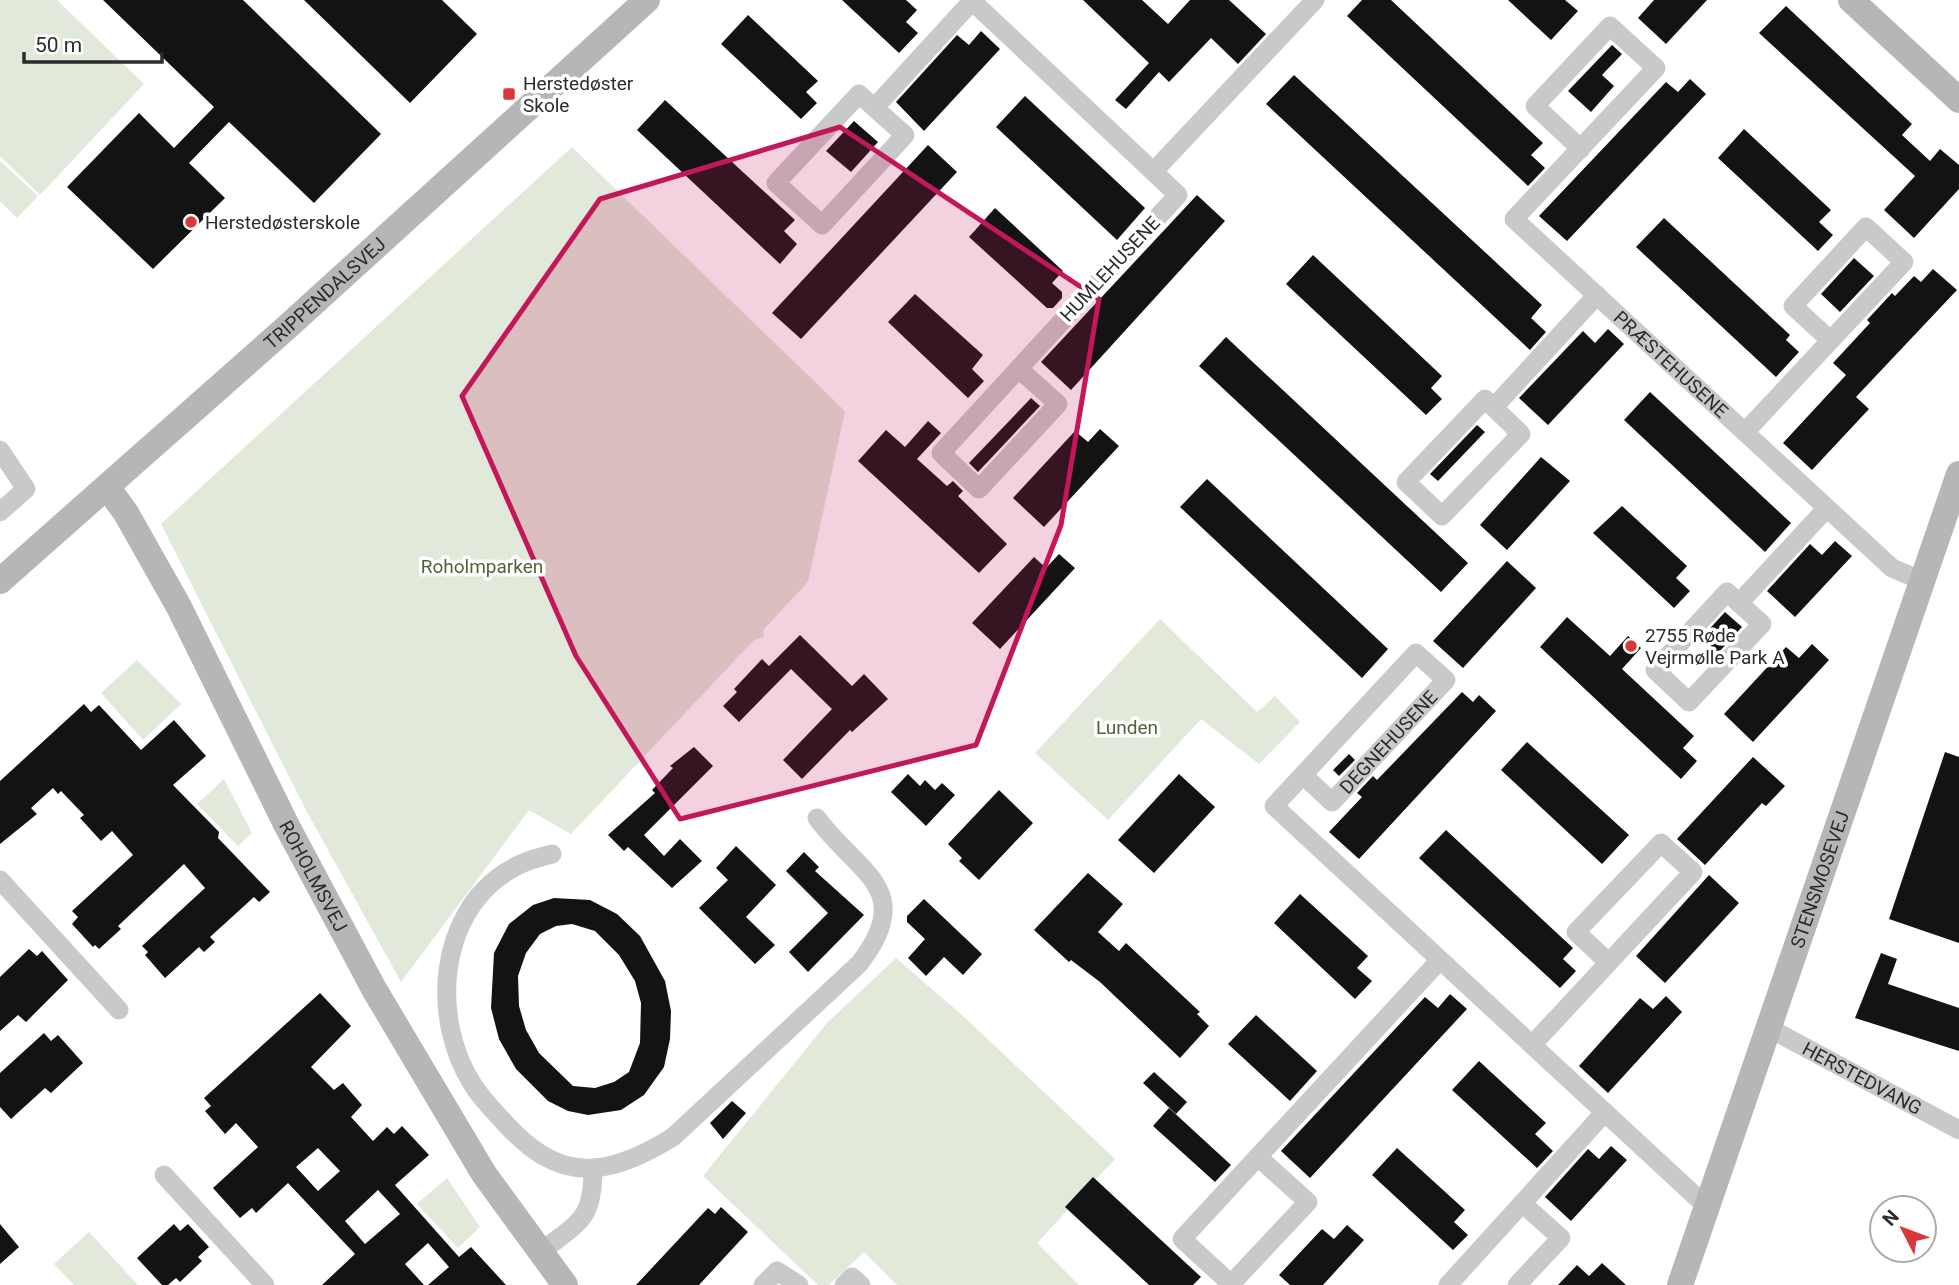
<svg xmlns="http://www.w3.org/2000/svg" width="1959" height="1285" viewBox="0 0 1959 1285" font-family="Roboto,sans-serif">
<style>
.green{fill:#e1e9da}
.building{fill:#131313;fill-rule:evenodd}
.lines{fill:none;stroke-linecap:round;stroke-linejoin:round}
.street{stroke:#c9c9c9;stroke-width:19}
.secondary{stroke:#b6b6b6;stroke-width:26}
.marked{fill:#c2185b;fill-opacity:0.2;stroke:#c2185b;stroke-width:5;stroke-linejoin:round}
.poi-dot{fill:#da3738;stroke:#fff;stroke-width:2.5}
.labels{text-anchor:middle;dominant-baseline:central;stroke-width:7;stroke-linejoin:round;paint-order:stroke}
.poi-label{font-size:19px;fill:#2c2c2c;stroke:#fff;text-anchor:start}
.street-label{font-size:19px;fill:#2c2c2c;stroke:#fff}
.park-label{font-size:19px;fill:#4d653c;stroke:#fff}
</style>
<rect width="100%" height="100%" fill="#fff"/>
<g class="green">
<path d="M0 0H57L144 84 40 195 0 156Z"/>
<path d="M572 147 845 411 808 582 764 629 763 637 754 640 571 834 529 810 401 982 307 812 161 524Z"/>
<path d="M0 161 38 196 17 218 0 201Z"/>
<path d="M1160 619 1257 712 1275 696 1300 722 1259 764 1201 719 1108 820 1035 753Z"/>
<path d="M137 660 181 704 143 740 101 693Z"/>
<path d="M224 779 252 833 238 846 197 804Z"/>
<path d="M896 958 962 1015 1115 1159 1037 1243 1079 1285H897L864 1252 829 1285H818L703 1176 827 1023Z"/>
<path d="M447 1178 480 1227 458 1248 417 1204Z"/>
<path d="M89 1232 138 1285H74L54 1264Z"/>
</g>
<g class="building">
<path d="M103 0H243L381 134 314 203 229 122 189 163 225 198 153 269 67 187 139 113 174 148 214 107Z"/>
<path d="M304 0H442L477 34 410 103Z"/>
<path d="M842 0H906L917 10 906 22 918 33 899 53Z"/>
<path d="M1083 0H1142L1168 24 1190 0H1229L1266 34 1238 64 1211 38 1169 82 1159 72 1126 109 1115 100 1149 63Z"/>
<path d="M1362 0H1391L1543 143 1531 155 1545 168 1528 186 1347 16Z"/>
<path d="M1508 0H1565L1578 11 1551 40Z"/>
<path d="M1654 0H1707L1666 44 1638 18Z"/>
<path d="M1786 6 1912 124 1902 135 1930 161 1940 149 1959 165V189L1914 238 1884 210 1915 176 1759 33Z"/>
<path d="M748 15 818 81 806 92 817 103 801 119 721 44Z"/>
<path d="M981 31 1000 49 924 131 896 102 957 35 969 45Z"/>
<path d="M1612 45 1622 54 1602 75 1614 86 1591 112 1568 91Z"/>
<path d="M1294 75 1542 305 1531 318 1546 332 1530 350 1266 104Z"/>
<path d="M1690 79 1706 94 1567 241 1539 216 1666 82 1678 92Z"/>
<path d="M1025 96 1145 208 1117 240 996 127Z"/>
<path d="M665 100 795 220 784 231 797 244 780 264 637 130Z"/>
<path d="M854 121 878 142 851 172 826 151Z"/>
<path d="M1744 129 1831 210 1819 222 1833 235 1818 251 1718 158Z"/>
<path d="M928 145 957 172 801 339 772 313Z"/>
<path d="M1197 195 1225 221 1071 390 1041 362Z"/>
<path d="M995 208 1063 271 1052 283 1062 292V298L1053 308H1047L969 237Z"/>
<path d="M1664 218 1790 335 1786 340 1799 352 1776 377 1636 247Z"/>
<path d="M1313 255 1442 376 1431 388 1442 399 1426 415 1286 284Z"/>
<path d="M1854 258 1874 276 1840 312 1821 294Z"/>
<path d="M1933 269 1957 290 1856 397 1869 409 1812 470 1783 443 1846 375 1833 363 1870 323 1867 320 1892 293 1895 296 1914 276 1921 282Z"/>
<path d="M915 294 983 355 972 369 984 381 968 398 888 322Z"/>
<path d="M1608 329 1624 344 1548 425 1519 398 1583 331 1595 343Z"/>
<path d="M1226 337 1468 563 1441 592 1199 366Z"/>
<path d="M1650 392 1791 523 1765 552 1624 420Z"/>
<path d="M1031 398 1040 406 978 472 969 463Z"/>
<path d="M928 421 941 433 917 459 947 486 953 481 963 491 958 496 1007 544 979 573 858 461 886 430 905 447Z"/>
<path d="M1477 425 1485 432 1438 481 1430 474Z"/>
<path d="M1100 429 1119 446 1044 527 1013 498 1075 431 1088 442Z"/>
<path d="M1541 457 1570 481 1507 550 1480 525Z"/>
<path d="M1207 479 1388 649 1362 678 1180 507Z"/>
<path d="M1622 506 1687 566 1676 578 1690 591 1674 608 1593 533Z"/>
<path d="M1835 541 1852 556 1795 617 1767 591 1810 544 1822 555Z"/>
<path d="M1059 554 1075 568 1000 649 972 623 1034 557 1046 568Z"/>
<path d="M1507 561 1536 588 1463 668 1433 641Z"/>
<path d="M1725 612 1742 627 1718 653 1702 637Z"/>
<path d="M1567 617 1610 656 1628 636 1641 648 1622 669 1694 736 1683 748 1697 761 1681 779 1540 647Z"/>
<path d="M800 635 852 686 864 674 888 699 852 732 850 730 802 779 783 760 832 709 791 669 739 722 723 706 737 692 734 689 762 659 769 666Z"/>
<path d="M1812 644 1829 660 1753 742 1724 714 1786 647 1799 658Z"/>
<path d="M1462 692 1473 702 1479 695 1496 711 1359 859 1329 832 1362 797 1357 793 1373 776 1377 780Z"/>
<path d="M84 704 91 712 99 705 141 750 174 720 206 756 173 785 219 832 218 838 270 892 259 902 254 897 210 937 215 942 204 952 199 947 165 978 145 955 148 952 142 946 205 888 184 864 118 926 121 929 99 949 95 945 93 947 72 924 78 917 72 911 133 855 112 831 101 841 80 818 84 815 61 791 58 794 53 788 31 808 37 814 0 844V781Z"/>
<path d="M1527 742 1629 835 1602 864 1501 770Z"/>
<path d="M694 747 713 766 644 835 664 856 680 839 702 861 672 888 628 847 624 851 608 835 655 793 652 790 673 768 670 766Z"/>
<path d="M1945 752 1959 757V943L1889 919Z"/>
<path d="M1349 754 1355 760 1339 776 1333 770Z"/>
<path d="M1753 757 1785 786 1766 806 1762 803 1705 865 1677 839Z"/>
<path d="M908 774 920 786 925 780 935 790 942 783 955 795 926 826 891 792Z"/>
<path d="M1179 774 1215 807 1154 873 1118 840Z"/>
<path d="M999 790 1033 823 979 880 959 861 962 858 948 844Z"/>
<path d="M1446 830 1573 948 1563 959 1576 971 1560 988 1419 858Z"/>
<path d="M736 846 776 885 746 917 775 945 755 964 699 908 728 880 716 868Z"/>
<path d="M804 852 819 867 815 871 864 915 808 972 789 952 828 913 786 871Z"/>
<path d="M1088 873 1123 904 1098 932 1119 951 1126 943 1200 1012 1197 1014 1209 1026 1180 1058 1100 982 1071 960 1069 962 1034 930Z"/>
<path d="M1709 875 1739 903 1665 983 1636 956Z"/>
<path d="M1300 894 1368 956 1357 968 1372 981 1355 999 1274 923Z"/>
<path d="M554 898 590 900 617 914 640 936 665 981 671 1011 670 1039 664 1067 644 1095 621 1110 588 1115 568 1111 548 1101 516 1069 499 1039 491 1008 494 953 509 924 533 905ZM572 924 595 931 619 955 635 981 641 1003 640 1043 629 1072 614 1082 595 1088 573 1086 539 1053 526 1030 519 1006 518 976 526 953 540 934 556 926Z"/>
<path d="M924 899 982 954 963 975 944 957 926 976 908 958 925 939 907 922V916Z"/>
<path d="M29 949 37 956 42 951 68 980 26 1022 18 1015 0 1031V977Z"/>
<path d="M1881 953 1897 959 1888 984 1959 1008V1051L1855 1018Z"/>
<path d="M320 993 351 1026 311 1067 334 1090 343 1083 362 1105 351 1117 373 1141 387 1127 394 1134 402 1126 429 1155 395 1185 459 1257 471 1247 506 1285H428L449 1267 428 1243 405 1264 424 1285H322L355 1254 288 1183 256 1213 252 1208 240 1218 213 1188 258 1147 236 1123 225 1134 205 1111 211 1106 204 1098ZM318 1148 340 1171 318 1191 296 1167ZM378 1190 400 1214 365 1244 345 1221Z"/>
<path d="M1450 994 1467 1009 1310 1178 1281 1151 1425 997 1438 1008Z"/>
<path d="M1666 996 1682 1012 1608 1093 1579 1066 1640 998 1653 1009Z"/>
<path d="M1256 1015 1317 1071 1290 1101 1228 1044Z"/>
<path d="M44 1033 51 1041 58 1035 83 1063 51 1093 45 1088 11 1119 0 1107V1073Z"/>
<path d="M1479 1061 1546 1123 1535 1134 1553 1151 1537 1168 1452 1090Z"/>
<path d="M1154 1072 1187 1102 1176 1114 1143 1083Z"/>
<path d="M732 1101 746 1113 723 1139 710 1123Z"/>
<path d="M1169 1108 1231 1165 1215 1182 1153 1126Z"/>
<path d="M1611 1146 1627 1160 1571 1221 1545 1197 1588 1149 1599 1159Z"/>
<path d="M1397 1148 1465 1210 1454 1222 1468 1235 1453 1250 1372 1175Z"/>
<path d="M1093 1177 1201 1277 1193 1285H1149L1065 1207Z"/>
<path d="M721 1207 748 1232 699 1285H636L708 1208 715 1214Z"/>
<path d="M0 1224 19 1247 0 1264Z"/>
<path d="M174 1224 180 1231 188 1224 209 1247 198 1257 202 1261 180 1282 176 1278 168 1285H162L137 1258Z"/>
<path d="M1347 1225 1364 1240 1323 1285H1290L1279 1275 1322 1229 1334 1239Z"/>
<path d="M1602 1263 1626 1285H1558L1577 1265 1589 1276Z"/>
</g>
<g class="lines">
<g class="street">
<path d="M971 0 1178 195 941 453 979 489 1058 404 1019 369"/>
<path d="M859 94 905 135 822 225 776 183Z"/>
<path d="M875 107 972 1"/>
<path id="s1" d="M1581 149 1535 106 1610 26 1656 68 1514 219 1892 568 1920 580"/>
<path d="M1154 171 1315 0"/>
<path d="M1485 399 1521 434 1442 516 1406 482Z"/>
<path d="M1494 407 1597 295"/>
<path d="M1745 432 1904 262 1866 227 1793 306 1830 340"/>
<path d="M0 450 26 489 0 512"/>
<path d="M1727 592 1762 624 1689 702 1655 670Z"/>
<path d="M1739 603 1826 509"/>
<path id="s2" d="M1303 775 1332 802 1446 680 1416 653 1274 806 1706 1206"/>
<path d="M552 854C537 858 521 862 508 871 437 914 431 1020 473 1085 481 1098 493 1110 503 1121 527 1148 556 1171 594 1168 622 1166 649 1152 673 1137L859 964C918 889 856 872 817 818"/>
<path d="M0 880 119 1010"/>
<path id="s3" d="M1767 1027 1959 1130"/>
<path d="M1532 1045 1693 872 1661 843 1576 932 1608 962"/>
<path d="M1258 1157 1308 1202 1231 1284 1182 1239C1268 1146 1354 1052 1440 960"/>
<path d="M164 1175 265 1285"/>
<path d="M542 1251C580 1221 593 1220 593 1168"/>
<path d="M763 1285 777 1271 799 1285"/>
<path d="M844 1285 852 1277 861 1285"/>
<path d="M1448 1285 1605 1112"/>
<path d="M1517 1285 1561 1238 1522 1203"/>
</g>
<g class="secondary">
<path d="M1851 0 1959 100"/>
<path id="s4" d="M107 487 126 513 179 607 287 826 374 989 484 1174 565 1285"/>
<path id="s5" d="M0 581 286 328 647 0"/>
<path id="s6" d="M1680 1285 1959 474"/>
</g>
</g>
<path class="marked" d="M840 127 1099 299 1061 525 976 745 680 819 576 656 462 396 600 199Z"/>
<g class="poi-dot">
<rect x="502" y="87" width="14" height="14" rx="3.5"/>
<circle cx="191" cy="222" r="7"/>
<circle cx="1631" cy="646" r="7"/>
</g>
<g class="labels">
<g class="poi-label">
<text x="523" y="83">Herstedøster<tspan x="523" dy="22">Skole</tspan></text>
<text x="205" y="222">Herstedøsterskole</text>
<text x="1645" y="635">2755 Røde<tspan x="1645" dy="22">Vejrmølle Park A</tspan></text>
</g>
<g class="street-label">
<text transform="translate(1110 269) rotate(-47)">HUMLEHUSENE</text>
<text stroke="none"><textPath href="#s5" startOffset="434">TRIPPENDALSVEJ</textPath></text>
<text stroke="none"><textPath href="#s1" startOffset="656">PRÆSTEHUSENE</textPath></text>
<text stroke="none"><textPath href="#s2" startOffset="122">DEGNEHUSENE</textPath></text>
<text stroke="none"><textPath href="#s4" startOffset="441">ROHOLMSVEJ</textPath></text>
<text stroke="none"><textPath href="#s6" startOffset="429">STENSMOSEVEJ</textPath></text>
<text stroke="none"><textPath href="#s3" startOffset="108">HERSTEDVANG</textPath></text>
</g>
<g class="park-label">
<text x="482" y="566">Roholmparken</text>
<text x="1127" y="727">Lunden</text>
</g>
</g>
<g transform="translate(1903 1229) rotate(312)"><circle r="33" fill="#ffffff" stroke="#ababab" stroke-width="2"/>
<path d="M0-5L12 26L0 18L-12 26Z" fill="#da3738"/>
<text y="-10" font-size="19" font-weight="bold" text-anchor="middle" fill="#2c2c2c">N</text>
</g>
<path d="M24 52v10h138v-10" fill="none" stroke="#2c2c2c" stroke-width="3.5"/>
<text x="35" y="52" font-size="21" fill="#2c2c2c" stroke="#ffffff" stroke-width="5" paint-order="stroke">50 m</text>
</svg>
